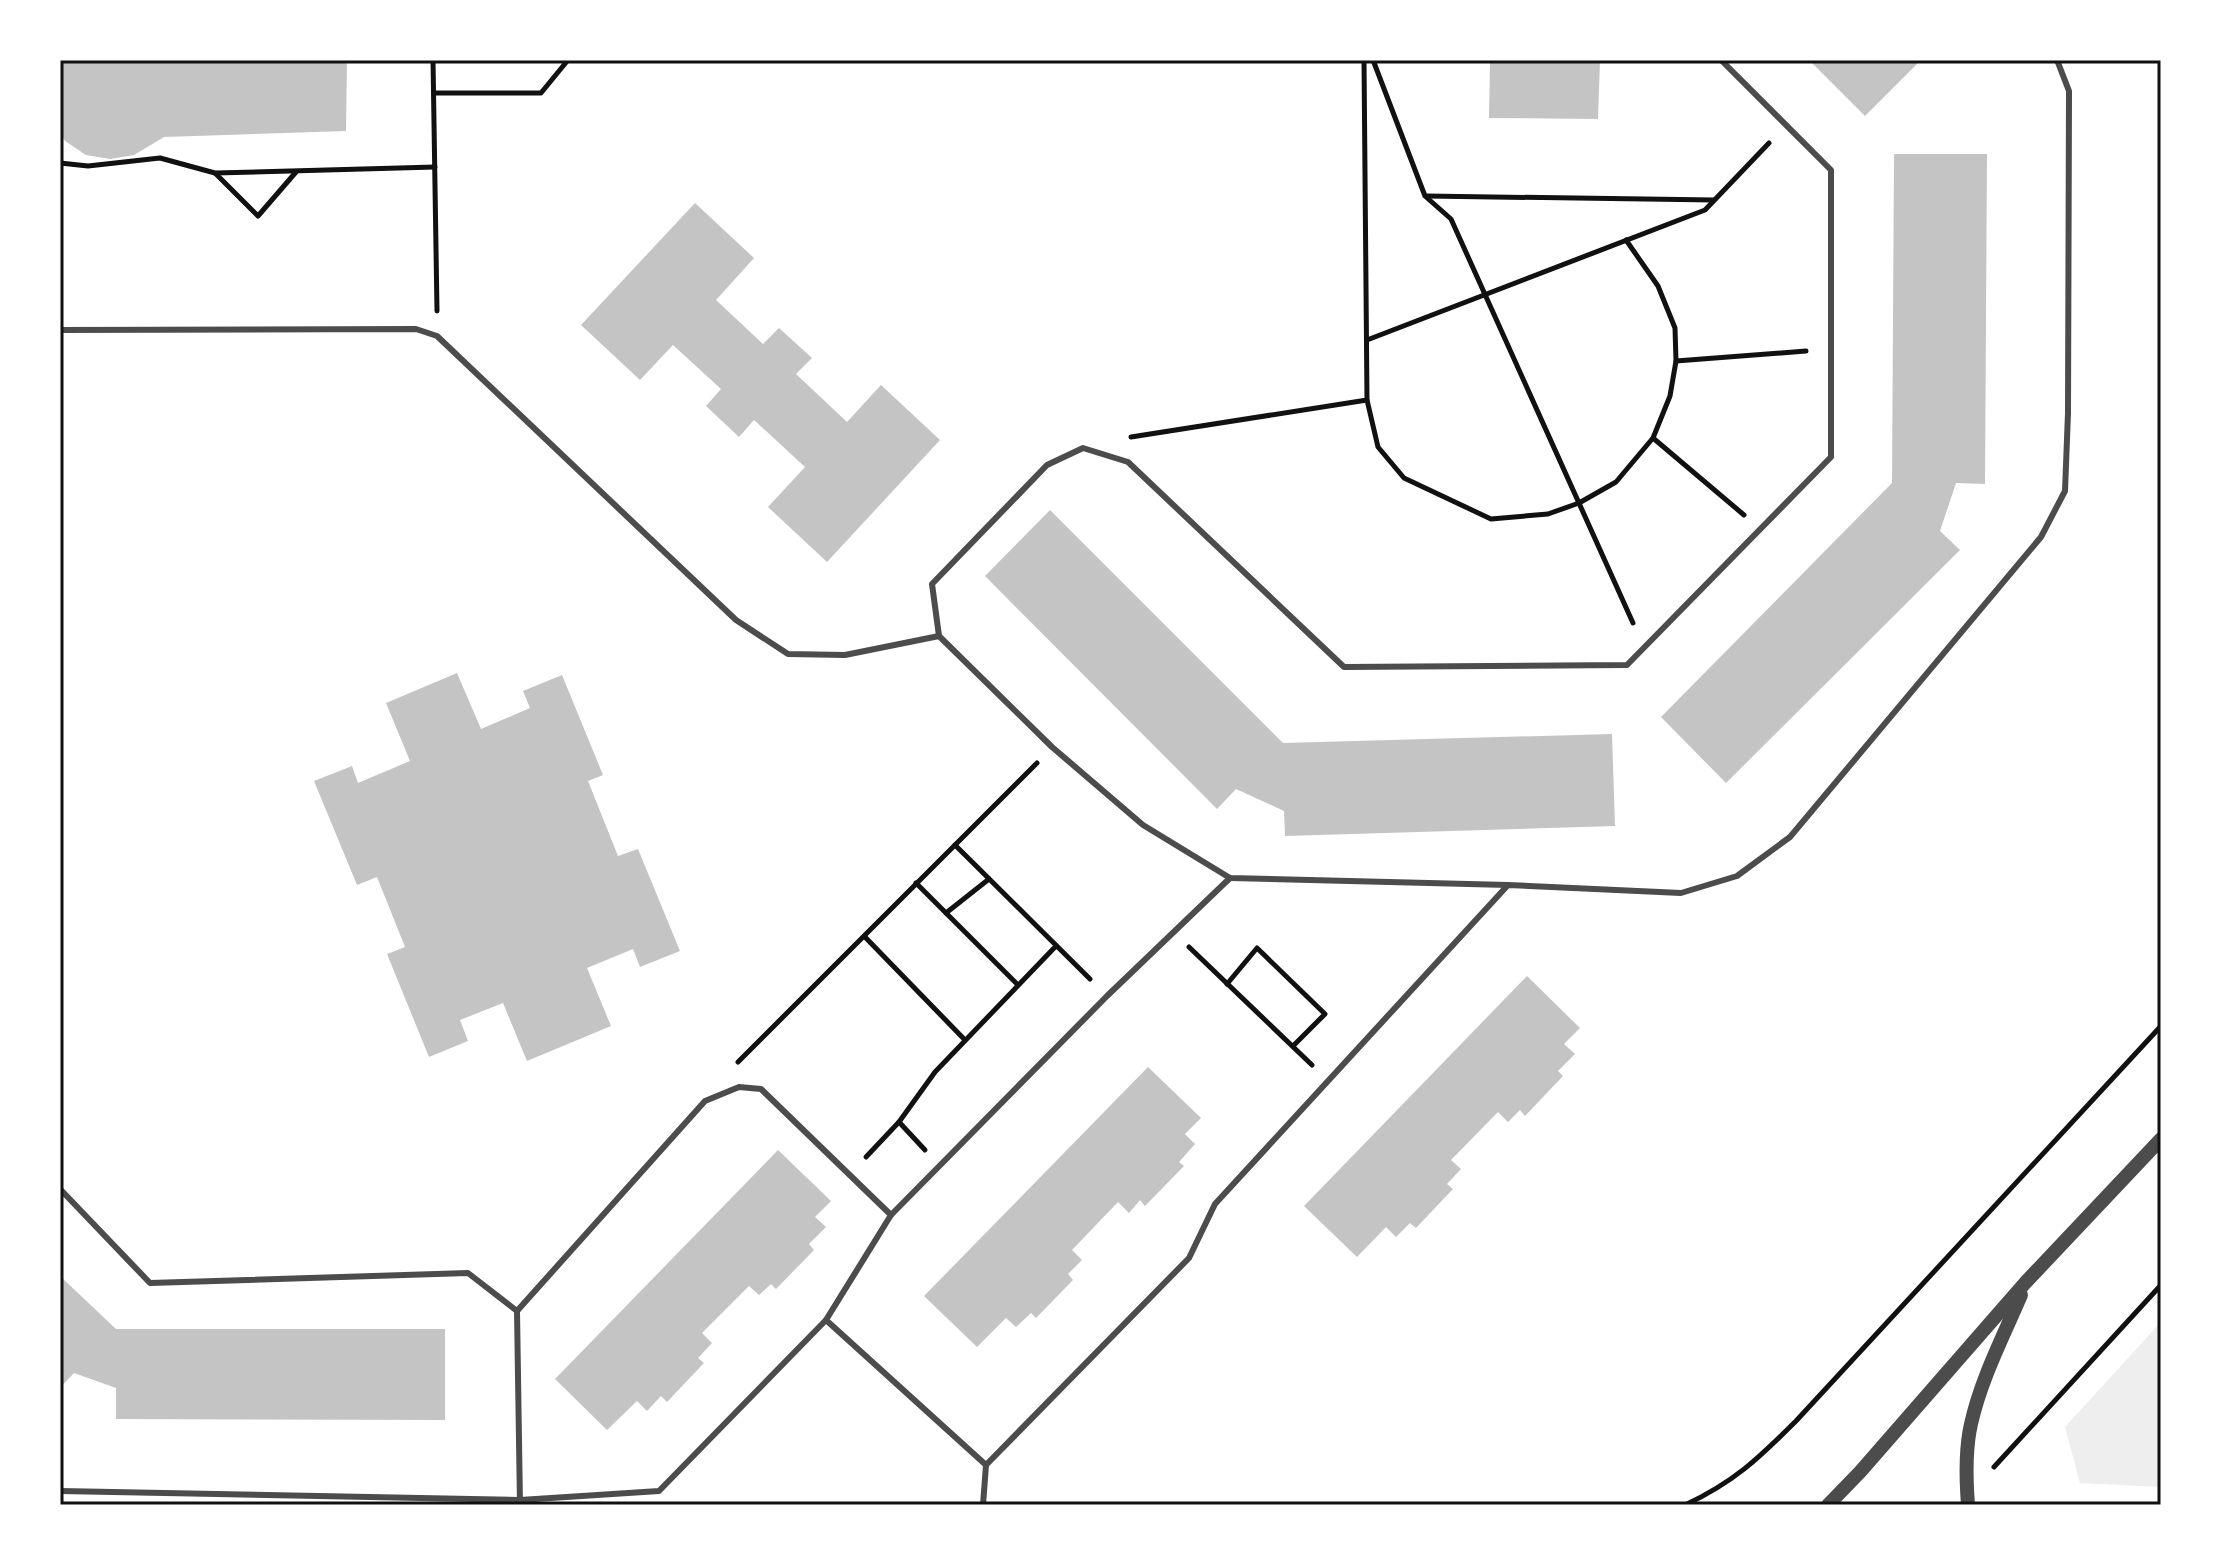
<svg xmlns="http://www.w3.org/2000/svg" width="2221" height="1565" viewBox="0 0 2221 1565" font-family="Inter,sans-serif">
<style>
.green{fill:#eee}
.building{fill:#c4c4c4}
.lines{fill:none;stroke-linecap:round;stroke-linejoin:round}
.path{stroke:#111;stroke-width:5}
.service{stroke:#4c4c4c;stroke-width:6}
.tertiary{stroke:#4c4c4c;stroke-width:14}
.neatline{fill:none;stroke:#111;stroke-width:3}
</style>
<rect width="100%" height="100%" fill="#fff"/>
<path class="green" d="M2161 1322V1487L2080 1483 2065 1427Z"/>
<g class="building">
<path d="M60 60H347L346 131 164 137 134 155 110 159 86 155 65 141 60 132Z"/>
<path d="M1490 60H1600L1598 119 1489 118Z"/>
<path d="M1809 60H1921L1865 116Z"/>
<path d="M1894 154H1987L1985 484 1956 483 1940 531 1960 550 1726 783 1661 717 1892 483Z"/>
<path d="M695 203 754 258 716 300 763 344 779 328 812 358 796 374 847 422 881 385 940 440 827 562 768 507 805 467 754 420 739 437 706 406 721 389 673 345 640 380 581 325Z"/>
<path d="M1050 510 1283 743 1612 734 1615 826 1285 836 1284 811 1236 789 1217 809 985 576Z"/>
<path d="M457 673 481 729 530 708 523 691 562 675 603 775 588 781 618 856 638 849 680 951 640 967 633 949 587 968 611 1026 527 1061 503 1003 460 1020 468 1041 429 1057 387 954 405 947 377 877 357 885 314 781 352 766 358 783 410 761 386 703Z"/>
<path d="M1527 976 1580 1028 1564 1044 1575 1054 1558 1071 1563 1076 1525 1116 1520 1110 1508 1122 1498 1112 1451 1160 1461 1169 1447 1184 1453 1189 1416 1228 1410 1223 1396 1237 1386 1227 1357 1257 1304 1206Z"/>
<path d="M1148 1067 1201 1118 1185 1134 1195 1144 1179 1162 1184 1166 1145 1206 1140 1200 1129 1213 1118 1202 1072 1250 1082 1260 1068 1274 1073 1280 1036 1318 1031 1313 1016 1327 1006 1318 977 1347 924 1296Z"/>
<path d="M778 1150 831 1201 815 1217 826 1227 809 1244 814 1250 776 1289 771 1284 759 1295 749 1286 702 1333 712 1343 698 1358 704 1363 667 1402 661 1396 647 1411 637 1401 607 1430 555 1379Z"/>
<path d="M60 1276 116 1329H445V1420L116 1419V1388L74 1373 60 1388Z"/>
</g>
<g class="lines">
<g class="path">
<path d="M433 60 437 311"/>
<path d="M1373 60 1425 196 1451 219 1633 623"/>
<path d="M434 93H541L568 60"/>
<path d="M60 163 88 166 160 158 215 173 435 167"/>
<path d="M216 174 258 216 296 172"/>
<path d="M1426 196 1714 200"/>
<path d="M1367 340 1705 210 1769 143"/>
<path d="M1676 361 1806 351"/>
<path d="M1367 400 1378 447 1404 478 1491 519 1548 514 1579 503 1616 482 1653 438 1670 396 1676 361 1675 328 1658 286 1626 240"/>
<path d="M1131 437 1367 400 1364 60"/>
<path d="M1653 438 1744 515"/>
<path d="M1037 763 955 845 1090 979"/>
<path d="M916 883 1018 985"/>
<path d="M946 913 989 879"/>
<path d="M864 936 965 1040"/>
<path d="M1189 947 1312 1065"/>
<path d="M1227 984 1257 948 1325 1014 1293 1046"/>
<path d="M738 1062 955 845"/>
<path d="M899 1122 935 1072 1056 946"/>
<path d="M866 1157 899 1122 925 1150"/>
<path d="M1994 1467 2161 1285"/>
<path d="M1685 1505C1734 1482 1758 1459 1796 1421L2161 1026"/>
</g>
<g class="service">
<path d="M60 330 416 329 437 336 736 620 788 654 845 655 939 636"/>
<path d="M1508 885 1230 878 1143 825 1052 747 939 636 932 584 1047 465 1083 448 1128 462 1344 667 1627 665 1831 457V170L1721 60"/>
<path d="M60 1189 150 1283 468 1273 517 1311"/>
<path d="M826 1320 891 1215 1107 996 1230 878"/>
<path d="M986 1465 1189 1258 1215 1204 1508 885 1681 893 1737 876 1790 837 2041 537 2065 491 2068 413 2069 91 2057 60"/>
<path d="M60 1491 520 1500 659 1491 826 1320 986 1465 983 1505"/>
<path d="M520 1505 517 1311 705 1101 739 1087 761 1089 891 1215"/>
</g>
<g class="tertiary">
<path d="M1828 1505 1860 1472 2025 1283 2161 1139"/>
<path d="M1968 1505C1966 1479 1965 1450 1971 1424 1981 1379 2003 1337 2021 1295"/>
</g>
</g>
<rect width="2221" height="1565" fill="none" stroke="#ffffff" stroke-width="124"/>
<rect x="62" y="62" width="2097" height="1441" class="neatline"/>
</svg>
